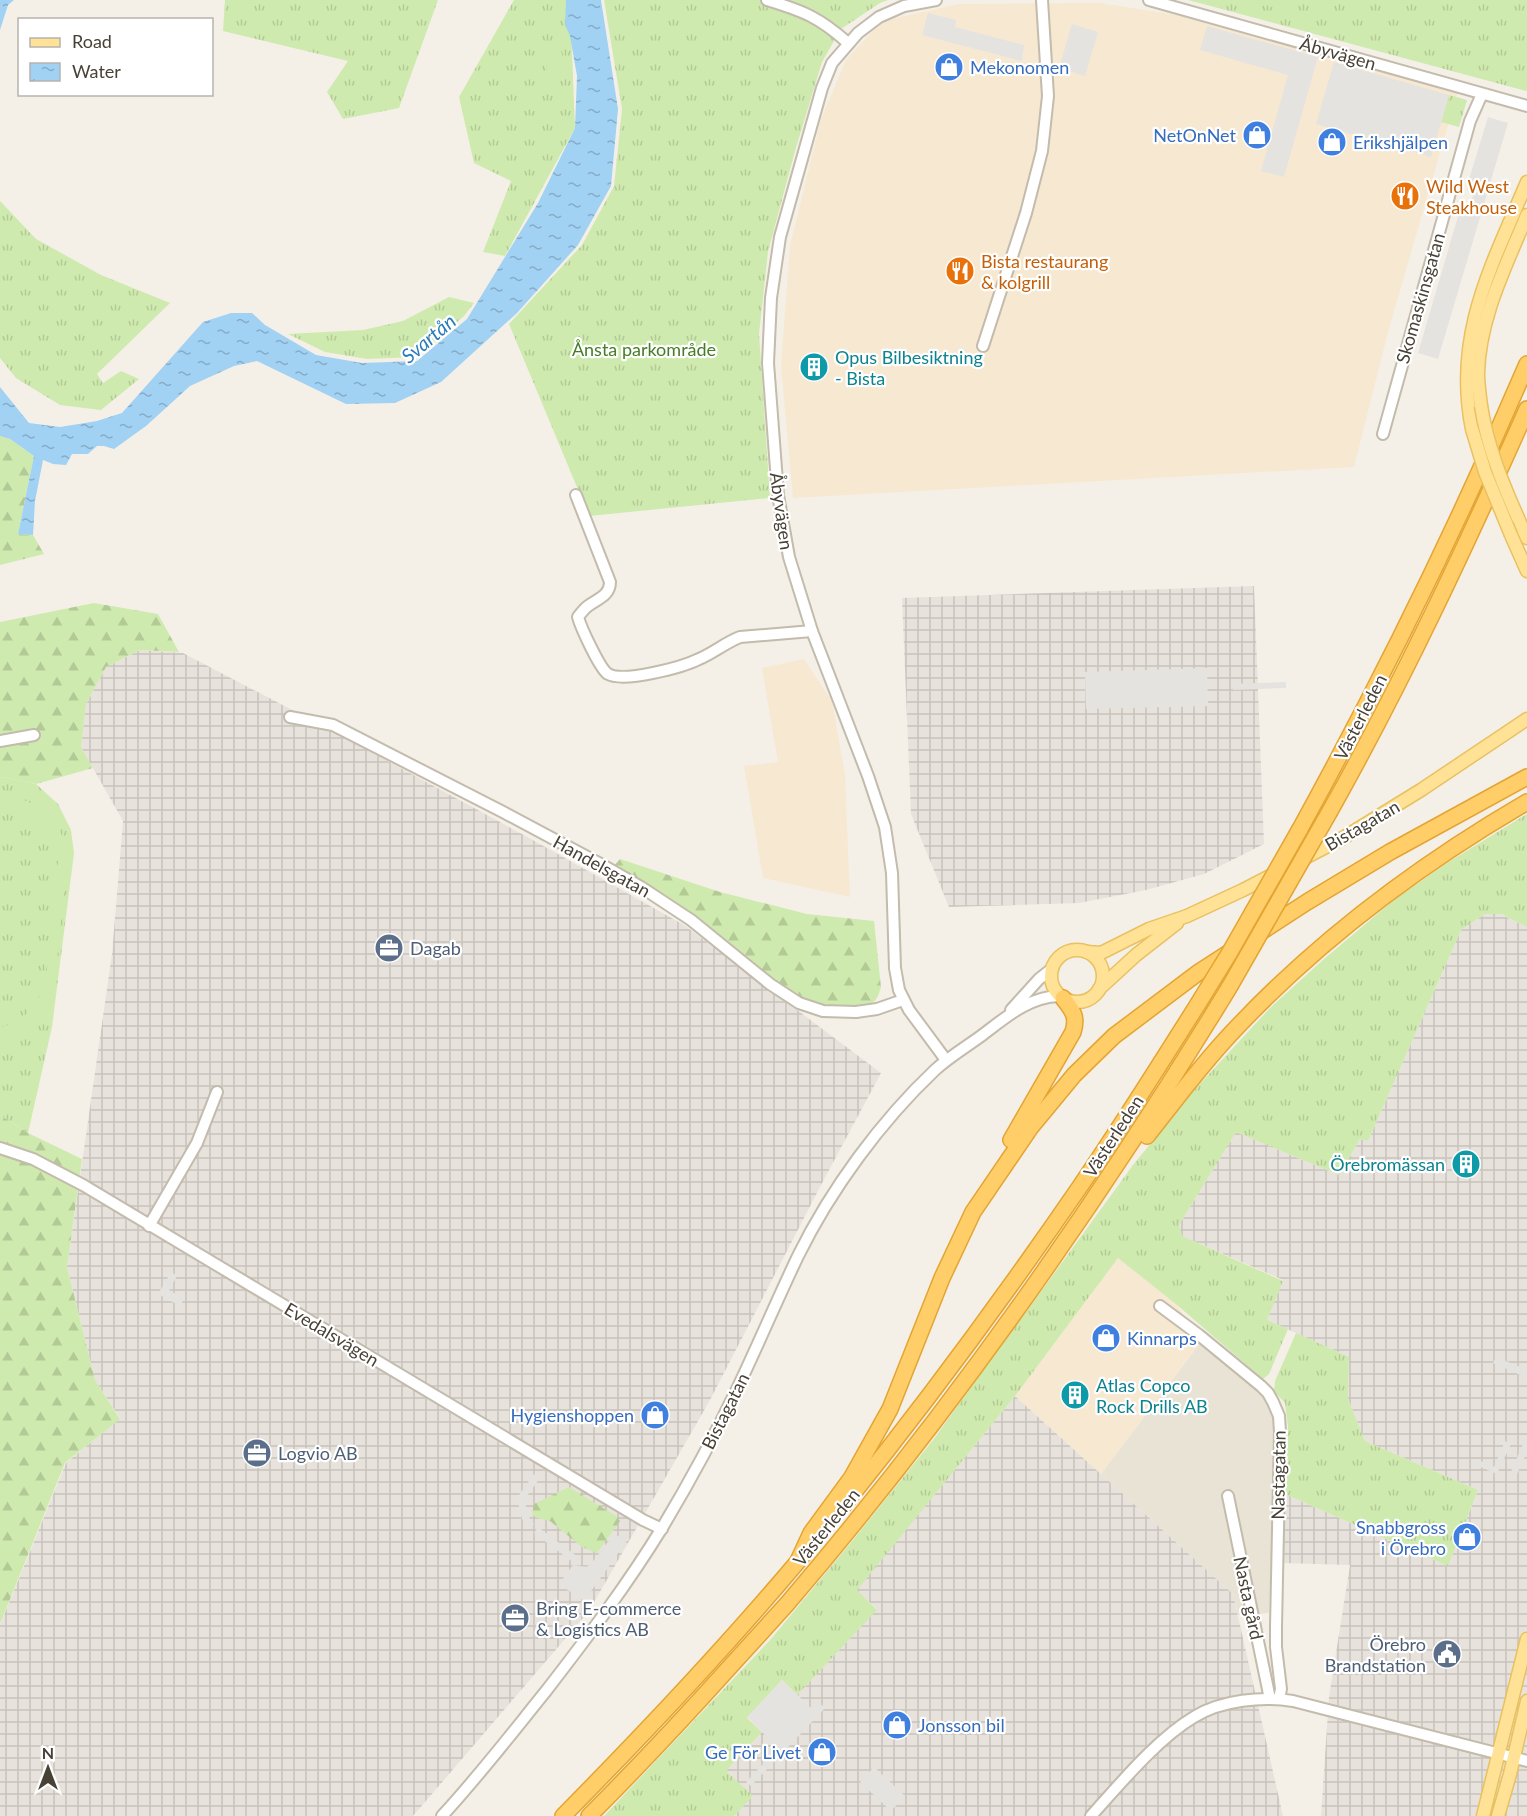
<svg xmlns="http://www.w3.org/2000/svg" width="1527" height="1816" viewBox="0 0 1527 1816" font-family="Lato,sans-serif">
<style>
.residential{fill:#e8e3d5}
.commercial{fill:#f7e8d2}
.industrial{fill:url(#industrial-grid)}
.grass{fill:url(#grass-tufts)}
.forest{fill:url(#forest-firs)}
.pitch{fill:#cfeaae}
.parking{fill:#e5e3df}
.water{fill:url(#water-ripples)}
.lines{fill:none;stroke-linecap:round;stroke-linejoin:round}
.minor-casing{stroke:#c3bbac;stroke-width:14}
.major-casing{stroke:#e9c161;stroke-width:15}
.highway-casing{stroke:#e4a432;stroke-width:18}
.minor{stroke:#fff;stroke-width:10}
.major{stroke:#ffe296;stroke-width:12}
.highway{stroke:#ffce68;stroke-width:15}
.major-bridge-casing{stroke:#e9c161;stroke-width:15;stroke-linecap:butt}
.highway-bridge-casing{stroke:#e4a432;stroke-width:18;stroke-linecap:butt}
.major-bridge{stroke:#ffe296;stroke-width:12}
.highway-bridge{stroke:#ffce68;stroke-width:15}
.labels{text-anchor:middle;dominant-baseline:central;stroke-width:4.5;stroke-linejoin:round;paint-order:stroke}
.street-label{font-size:18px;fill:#484136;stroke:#fff}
.shop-label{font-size:18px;fill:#366cbe;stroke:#fff;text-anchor:start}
.food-label{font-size:18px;fill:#c56008;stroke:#fff;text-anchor:start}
.park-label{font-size:18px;fill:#467c26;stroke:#fff}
.culture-label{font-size:18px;fill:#0d838f;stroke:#fff;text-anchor:start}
.service-label{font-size:18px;fill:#4e5e75;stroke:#fff;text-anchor:start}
.water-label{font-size:20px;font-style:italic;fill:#2a7bb9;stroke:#fff}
</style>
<defs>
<pattern id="industrial-grid" width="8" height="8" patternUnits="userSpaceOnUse" patternTransform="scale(1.5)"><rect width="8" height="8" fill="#e7e2dc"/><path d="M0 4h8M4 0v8" fill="none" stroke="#c8c3bd"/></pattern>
<pattern id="grass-tufts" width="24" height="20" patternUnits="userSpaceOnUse" patternTransform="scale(1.5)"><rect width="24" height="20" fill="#cfeaae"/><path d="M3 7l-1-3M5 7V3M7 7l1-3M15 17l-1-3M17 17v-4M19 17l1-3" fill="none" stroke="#b3ca96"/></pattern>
<pattern id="forest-firs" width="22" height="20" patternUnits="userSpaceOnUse" patternTransform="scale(1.5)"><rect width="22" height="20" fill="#cfeaae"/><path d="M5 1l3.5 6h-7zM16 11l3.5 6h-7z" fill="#b3ca96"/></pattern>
<pattern id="water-ripples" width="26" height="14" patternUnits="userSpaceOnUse" patternTransform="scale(1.5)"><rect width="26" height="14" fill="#a1d1f3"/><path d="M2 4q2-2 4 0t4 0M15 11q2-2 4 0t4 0" fill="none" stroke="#85abc6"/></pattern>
</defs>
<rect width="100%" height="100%" fill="#f4f0e7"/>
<path class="residential" d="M1201 1342 1256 1387 1270 1403 1275 1426 1276 1449 1269 1613 1238 1615 1233 1594 1101 1474Z"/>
<g class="commercial">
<path d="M1100 3 1196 18 1458 91 1388 332 1354 467 793 498 781 365 790 246 821 119 846 60 882 21 959 4Z"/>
<path d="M804 659 832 701 845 775 850 897 763 878 744 766 778 762 762 668Z"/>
<path d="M1118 1258 1177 1305 1201 1342 1101 1474 1015 1396Z"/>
</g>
<g class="industrial">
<path d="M1254 586 1264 844 1204 874 1146 890 1079 903 949 907 911 814 902 598Z"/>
<path d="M140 650 183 653 338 734 531 839 684 925 881 1073 821 1185 710 1400 589 1611 413 1816H0V1625L66 1463 120 1418 95 1380 67 1267 112 954 123 821 81 747 86 704 106 667Z"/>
<path d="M1485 914H1500L1527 927V1816H1321L1329 1697 1350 1565 1281 1563 1285 1494 1448 1566 1478 1490 1365 1441 1348 1399 1349 1357 1267 1320 1283 1280 1182 1236 1179 1225 1236 1132 1339 1175 1360 1139 1368 1141 1461 930Z"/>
<path d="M1015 1396 1233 1594 1283 1816H734L752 1796 726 1771 877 1609 856 1590Z"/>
</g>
<g class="grass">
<path d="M225 0H438L399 108 343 119 327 92 348 61 223 31Z"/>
<path d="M514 0H570L575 128 505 256 483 252 511 181 474 163 459 97Z"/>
<path d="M604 0H888L880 3 841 29 822 62 795 151 768 252 759 334 770 498 589 516 509 324 582 245 614 186 622 109Z"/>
<path d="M1188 0H1527V90L1526 91Z"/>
<path d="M1449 95 1467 100 1459 127 1441 122Z"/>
<path d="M0 201 36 239 101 275 170 303 97 374 103 383 121 371 139 379 101 410 60 405 16 378 0 358Z"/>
<path d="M449 297 474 303 464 316 417 357 367 359 325 352 288 334 363 330 403 321Z"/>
<path d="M3 777 36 784 58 804 71 830 74 853 52 1027 28 1133 0 1115V778Z"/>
<path d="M1527 814V927L1501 914H1485L1461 930 1368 1141 1360 1139 1339 1175 1236 1132 1179 1225 1182 1236 1283 1281 1267 1320 1288 1329 1269 1374 1263 1379 1177 1305 1118 1258 1015 1396 857 1590 877 1610 797 1695 782 1680 747 1718 762 1732 726 1771 753 1796 734 1816H604L771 1639 853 1540 933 1440 1133 1165 1196 1088 1271 1007 1324 959 1394 900 1447 863Z"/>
<path d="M1296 1333 1349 1357 1348 1399 1365 1441 1478 1490 1448 1566 1285 1494 1288 1427 1285 1403 1274 1391 1275 1381Z"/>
</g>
<g class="forest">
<path d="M0 436 10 439 34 456 18 534 33 535 44 554 0 565Z"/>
<path d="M94 603 158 614 179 652 140 650 106 667 86 704 81 747 93 768 36 784 3 777 0 778V622Z"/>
<path d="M620 859 720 892 807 914 874 921 881 987C879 993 878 999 872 1003 866 1007 859 1006 853 1007 829 1007 808 1002 787 991L614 866Z"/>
<path d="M0 1115 28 1133 82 1159 67 1267 95 1380 120 1419 65 1463 0 1624Z"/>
<path d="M569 1487 616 1516 620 1521 597 1553 582 1547 550 1521 537 1518 532 1514 534 1504Z"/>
</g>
<g class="pitch">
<path d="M1247 0H1293L1287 11Z"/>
<path d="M548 47 560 48 562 54 561 77 546 76Z"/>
<path d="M9 796C45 804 60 820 68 855L55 979C53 989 51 999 45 1008 36 1022 17 1035 0 1036V1027C25 1024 41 1000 46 978L59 856C52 827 32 804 0 806V797Z"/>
</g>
<g class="parking">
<path d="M928 13 956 20 955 27 1024 45 1022 61 922 35Z"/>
<path d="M1072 24 1098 32 1085 76 1059 68Z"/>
<path d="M1207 26 1318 57 1284 177 1261 171 1288 75 1200 50Z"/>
<path d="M1334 62 1449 95 1431 157 1316 124Z"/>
<path d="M1488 117 1508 123 1438 359 1418 353 1459 213 1467 215 1475 189 1467 186Z"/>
<path d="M1207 668 1208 706 1086 709 1085 672Z"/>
<path d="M1286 682V688L1233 690V684Z"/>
<path d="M171 1272 177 1276 169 1290 184 1299 180 1306 158 1294Z"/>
<path d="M1496 1357 1527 1370V1378L1493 1363Z"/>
<path d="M1505 1441 1511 1444 1497 1474 1476 1465 1478 1460 1494 1467Z"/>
<path d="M1524 1441 1527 1442V1453L1517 1474 1511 1472Z"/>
<path d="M534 1474 540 1478 524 1500 530 1519 534 1524 530 1529 522 1519 517 1498Z"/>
<path d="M538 1527 578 1557 574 1563 534 1533Z"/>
<path d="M614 1534 627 1541 584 1601 559 1584 573 1565 586 1567 591 1564Z"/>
<path d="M782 1680 811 1708 818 1702 825 1708 751 1786 746 1782 778 1748 747 1717Z"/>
<path d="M874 1767 905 1796 891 1811 860 1782Z"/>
</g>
<g class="water">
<path d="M0 0H14L8 5 0 30Z"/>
<path d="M566 0H601L618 109 611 186 578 245 517 313 441 382 395 403 346 404 257 361 234 366 190 386 146 426 114 449 104 446H97L88 454H72L66 465 53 464 43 460 35 501 33 535 18 534 34 456 10 439 0 436V387L29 423 60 427 97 421 122 413 203 322 231 313H252L265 325 316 355 362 363 417 361 467 319 538 203 575 128 577 76 570 36 565 25Z"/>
</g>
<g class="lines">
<g class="minor-casing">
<g id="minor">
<path d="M767 0C803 11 819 17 848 43"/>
<path d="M936 0 904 6 879 17 858 33 832 63 822 88 780 237 771 298 768 363 778 495 789 557 812 631 868 776 885 827 892 873 895 968 899 990 909 1010 946 1060"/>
<path d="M1149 0 1527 106"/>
<path d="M983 346 1026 213 1042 151 1048 96 1042 0"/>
<path d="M1383 434 1470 121 1482 94"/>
<path d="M576 495 610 582C610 596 597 599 588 606 584 609 581 613 578 617 581 628 600 669 608 674 624 683 683 667 699 659 713 653 725 643 740 637L812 631"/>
<path d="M290 717 333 725 503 812 606 867 641 887 691 920 770 984 799 1003 823 1011 856 1012 877 1009 903 1000"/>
<path d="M0 741 34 735"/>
<path d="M1011 1010 1039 979 1053 968"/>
<path d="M0 1148 33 1159 83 1185 643 1520 662 1529"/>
<path d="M149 1226 197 1143 217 1092"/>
<path d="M1160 1306 1199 1335 1261 1386 1268 1393 1273 1402 1279 1416 1280 1432 1276 1627V1647L1281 1689 1279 1699"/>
<path d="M1228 1496 1270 1699"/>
<path d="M442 1816C479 1776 512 1733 546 1691 587 1638 627 1585 662 1528 689 1483 714 1437 737 1389 758 1345 777 1300 798 1256 831 1189 881 1121 935 1070 949 1057 966 1047 981 1036 1005 1018 1028 997 1059 996"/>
<path d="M1091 1816C1120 1784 1157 1739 1194 1717 1221 1700 1263 1696 1293 1701L1527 1761"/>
</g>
</g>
<g class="major-casing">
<g id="major">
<path d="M1481 406C1480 396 1478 385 1478 374 1479 318 1506 266 1527 215"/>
<path d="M1472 429C1453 335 1492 265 1527 182"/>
<path d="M1518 518 1527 538"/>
<path d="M1511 535 1527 571"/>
<circle cx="1077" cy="976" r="26"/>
<path d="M1087 952 1101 953 1149 929 1187 916 1243 890 1343 838 1421 790 1527 719"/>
<path d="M1099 989 1136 955 1177 923"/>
<path d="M1483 1816 1527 1639"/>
<path d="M1498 1816 1510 1774 1527 1701"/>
</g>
</g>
<g class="highway-casing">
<g id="highway">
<path d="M1330 811C1403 681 1466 546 1527 409"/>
<path d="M1300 829C1383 678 1459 523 1527 364"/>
<path d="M1147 1136C1177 1098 1206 1059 1240 1024 1323 937 1424 862 1527 802"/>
<path d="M1011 1140 1073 1032C1078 1016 1072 1010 1063 998"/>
<path d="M843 1506C926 1403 1004 1297 1079 1188 1120 1128 1159 1066 1198 1004"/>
<path d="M799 1559 811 1533 852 1477 890 1409 942 1278 973 1212 1031 1127 1074 1075 1114 1036 1199 972 1307 902 1390 852 1527 777"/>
<path d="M563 1816C647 1731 729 1644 805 1553"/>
<path d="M589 1816C636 1769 682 1720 727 1670 747 1648 767 1626 787 1604 952 1411 1098 1203 1230 986"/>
</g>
</g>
<use href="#minor" class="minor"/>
<use href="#major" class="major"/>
<use href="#highway" class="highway"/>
<g class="major-bridge-casing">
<g id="major-bridge">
<path d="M1481 406C1487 445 1502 482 1518 518"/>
<path d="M1472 429 1485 472 1511 535"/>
</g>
</g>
<g class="highway-bridge-casing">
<g id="highway-bridge">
<path d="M1230 986 1330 811"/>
<path d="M1198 1004 1230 952 1300 829"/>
</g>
</g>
<use href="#major-bridge" class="major-bridge"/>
<use href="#highway-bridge" class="highway-bridge"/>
</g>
<defs>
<g id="shop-disc" transform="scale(1.5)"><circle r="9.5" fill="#3f7fe0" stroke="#fff"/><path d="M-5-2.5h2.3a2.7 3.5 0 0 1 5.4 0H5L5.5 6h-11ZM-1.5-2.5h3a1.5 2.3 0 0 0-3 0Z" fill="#fff"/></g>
<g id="restaurant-disc" transform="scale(1.5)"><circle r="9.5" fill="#e8710a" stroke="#fff"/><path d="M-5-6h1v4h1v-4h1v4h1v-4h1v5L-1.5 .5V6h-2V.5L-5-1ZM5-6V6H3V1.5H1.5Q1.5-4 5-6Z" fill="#fff"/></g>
<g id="building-disc" transform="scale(1.5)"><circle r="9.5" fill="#0f9aa8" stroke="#fff"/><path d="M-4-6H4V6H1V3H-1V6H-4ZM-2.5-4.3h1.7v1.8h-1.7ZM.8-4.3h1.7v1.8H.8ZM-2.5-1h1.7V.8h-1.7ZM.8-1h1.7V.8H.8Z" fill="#fff"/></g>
<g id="office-disc" transform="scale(1.5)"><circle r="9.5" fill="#5c6f8a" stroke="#fff"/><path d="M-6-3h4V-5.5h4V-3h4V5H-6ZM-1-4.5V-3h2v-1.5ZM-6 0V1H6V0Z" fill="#fff"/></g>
<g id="civic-disc" transform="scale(1.5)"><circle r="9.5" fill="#5c6f8a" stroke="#fff"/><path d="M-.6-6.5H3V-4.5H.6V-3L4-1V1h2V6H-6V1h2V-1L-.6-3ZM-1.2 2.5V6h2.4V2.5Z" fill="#fff"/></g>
</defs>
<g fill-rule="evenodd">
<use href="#shop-disc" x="949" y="67"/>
<use href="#shop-disc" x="1257" y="135"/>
<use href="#shop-disc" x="1332" y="142"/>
<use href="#restaurant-disc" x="1405" y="196"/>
<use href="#restaurant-disc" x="960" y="271"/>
<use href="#building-disc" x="814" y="367"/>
<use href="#office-disc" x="389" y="948"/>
<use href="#building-disc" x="1466" y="1164"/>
<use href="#shop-disc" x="1106" y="1338"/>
<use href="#building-disc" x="1075" y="1395"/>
<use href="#shop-disc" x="655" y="1415"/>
<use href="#office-disc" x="257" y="1453"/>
<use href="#shop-disc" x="1467" y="1537"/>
<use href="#office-disc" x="515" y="1618"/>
<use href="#civic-disc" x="1447" y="1654"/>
<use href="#shop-disc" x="897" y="1725"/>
<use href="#shop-disc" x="822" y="1752"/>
</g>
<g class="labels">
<g class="street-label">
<text transform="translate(1338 53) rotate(16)">Åbyvägen</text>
<text transform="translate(1420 298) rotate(-74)">Skomaskinsgatan</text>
<text transform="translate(782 511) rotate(82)">Åbyvägen</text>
<text transform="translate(1360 717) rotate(-63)">Västerleden</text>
<text transform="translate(1362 825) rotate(-30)">Bistagatan</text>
<text transform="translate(602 866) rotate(29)">Handelsgatan</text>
<text transform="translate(1113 1136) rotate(-57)">Västerleden</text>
<text transform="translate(332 1334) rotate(31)">Evedalsvägen</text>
<text transform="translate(725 1411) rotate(-63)">Bistagatan</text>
<text transform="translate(1278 1475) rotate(-89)">Nastagatan</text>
<text transform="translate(826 1527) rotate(-51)">Västerleden</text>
<text transform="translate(1249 1598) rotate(78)">Nasta gård</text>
</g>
<g class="shop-label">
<text x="970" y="67">Mekonomen</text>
<text x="1236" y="135" text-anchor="end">NetOnNet</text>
<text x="1353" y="142">Erikshjälpen</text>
<text x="1127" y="1338">Kinnarps</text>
<text x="634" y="1415" text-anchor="end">Hygienshoppen</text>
<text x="1446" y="1527" text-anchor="end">Snabbgross<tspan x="1446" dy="21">i Örebro</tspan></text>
<text x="918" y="1725">Jonsson bil</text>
<text x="801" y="1752" text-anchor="end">Ge För Livet</text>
</g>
<g class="food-label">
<text x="1426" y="186">Wild West<tspan x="1426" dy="21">Steakhouse</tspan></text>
<text x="981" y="261">Bista restaurang<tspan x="981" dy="21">&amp; kolgrill</tspan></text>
</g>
<g class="park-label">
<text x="644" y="349">Ånsta parkområde</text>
</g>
<g class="culture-label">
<text x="835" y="357">Opus Bilbesiktning<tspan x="835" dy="21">- Bista</tspan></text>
<text x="1445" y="1164" text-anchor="end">Örebromässan</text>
<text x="1096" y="1385">Atlas Copco<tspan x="1096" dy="21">Rock Drills AB</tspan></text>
</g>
<g class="service-label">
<text x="410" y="948">Dagab</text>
<text x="278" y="1453">Logvio AB</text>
<text x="536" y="1608">Bring E-commerce<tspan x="536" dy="21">&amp; Logistics AB</tspan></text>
<text x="1426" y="1644" text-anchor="end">Örebro<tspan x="1426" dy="21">Brandstation</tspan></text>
</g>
<g class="water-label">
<text transform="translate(428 338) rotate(-40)">Svartån</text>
</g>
</g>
<rect x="18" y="18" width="195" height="78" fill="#ffffff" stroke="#b6b3af" stroke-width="1.5"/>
<rect x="30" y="38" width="30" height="9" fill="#ffe296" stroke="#b6b3af" stroke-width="1.5"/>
<text x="72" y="48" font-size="18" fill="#484136">Road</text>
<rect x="30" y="63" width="30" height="18" fill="url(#water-ripples)" stroke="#b6b3af" stroke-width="1.5"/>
<text x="72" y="78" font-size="18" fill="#484136">Water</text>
<g transform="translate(48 1768)" stroke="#ffffff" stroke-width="4.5" paint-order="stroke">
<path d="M0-4.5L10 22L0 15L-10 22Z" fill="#484136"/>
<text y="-9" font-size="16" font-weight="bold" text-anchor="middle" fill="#484136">N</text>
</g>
</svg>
